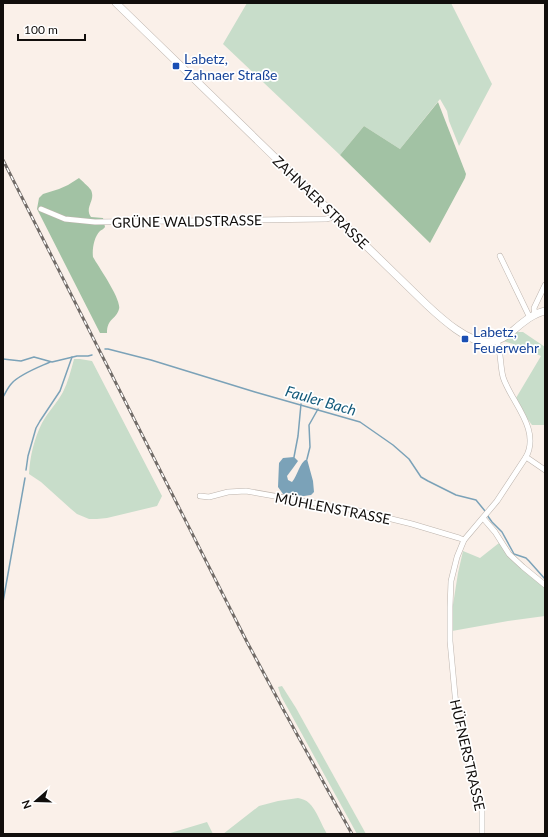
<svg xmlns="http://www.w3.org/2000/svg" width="548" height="837" viewBox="0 0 548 837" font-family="Lato,sans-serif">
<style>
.green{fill:#c8ddca}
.forest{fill:#a2c2a4}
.water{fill:#7ba2b8}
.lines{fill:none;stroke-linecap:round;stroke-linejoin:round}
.stream{stroke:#7ba2b8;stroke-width:1.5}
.street-casing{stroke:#bdb4ad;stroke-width:6}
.secondary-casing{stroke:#bdb4ad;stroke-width:8}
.street{stroke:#fff;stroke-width:5}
.secondary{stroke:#fff;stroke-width:7}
.rail-casing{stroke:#716b67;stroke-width:3}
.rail{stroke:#fff;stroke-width:1.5;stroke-dasharray:4.5;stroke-linecap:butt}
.transit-dot{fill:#1a4fb4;stroke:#fff;stroke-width:1.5}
.labels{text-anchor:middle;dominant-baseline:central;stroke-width:3.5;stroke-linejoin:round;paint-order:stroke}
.transit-label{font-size:14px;fill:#164399;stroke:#fff;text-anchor:start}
.street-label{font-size:14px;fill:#110e0c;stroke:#fff}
.water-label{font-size:15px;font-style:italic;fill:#145a7a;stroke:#fff}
</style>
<rect width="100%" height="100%" fill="#faf0e9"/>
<g class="green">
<path d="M247 3H451L492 84 459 146 449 121 447 111 440 99 400 149 364 126 340 155 223 44Z"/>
<path d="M516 332H523L545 347V425H532L526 417 516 398 541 356 513 344 503 341Z"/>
<path d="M74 359H80L92 361 162 496 157 506 107 518 97 519H89L77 514 71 509 41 482 29 474C30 456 34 439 42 423 48 412 57 403 63 392 68 382 71 370 74 359Z"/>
<path d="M499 543 545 587V616L508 621 452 631V611L458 573 463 551 480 558Z"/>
<path d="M282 686 296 708 366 834H357L281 696 278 687Z"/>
<path d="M298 798C302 799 306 800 309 803 316 809 322 826 327 834H223L259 806 278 801Z"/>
<path d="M207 822 213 834H167Z"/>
</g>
<g class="forest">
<path d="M438 102 466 174 465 178 430 243 340 155 364 126 400 149Z"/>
<path d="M79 178C82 181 88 186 91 190 96 201 84 207 91 217L103 218 105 227C104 229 101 230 100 231 94 237 92 249 93 257 98 266 122 300 119 309 116 320 107 318 107 333H100L37 209 39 198 43 194 59 189 68 185Z"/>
</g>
<path class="water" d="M294 457 298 461 293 468 287 476 288 480 292 482C298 475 299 463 307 459L313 481 314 492 311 495 297 497 283 494 278 487 279 463 283 458Z"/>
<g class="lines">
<g class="stream">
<path d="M105 349H108L151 360 255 392 360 422 393 445 409 459 421 477 428 481 456 495 476 500 485 511"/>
<path d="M3 359 21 361 34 357 52 362 77 356H88L92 355"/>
<path d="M3 397C6 392 8 387 12 383 20 374 39 367 50 362"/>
<path d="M294 457 298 436 301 404"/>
<path d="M307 459 310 447 309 425 318 409"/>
<path d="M26 470 28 456 36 428 40 421 60 391 72 357"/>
<path d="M487 515 492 522 502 532 514 554 526 558 529 561 545 579"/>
<path d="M3 602 25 478"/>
</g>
<g class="street-casing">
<g id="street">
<path d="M41 209 65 219 95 222 326 219 330 218 334 215"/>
<path d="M500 256 530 318"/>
<path d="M535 315 534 308 545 285"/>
<path d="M526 457 545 470"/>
<path d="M200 496 209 497 228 492 246 491 359 511 412 524 459 538 464 540"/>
<path d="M483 518 495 532 509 554 523 567 545 585"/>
<path d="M482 834V805L465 750 457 714 455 695 450 641V607L451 581 457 557 464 540 497 501 526 457C541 429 511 402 503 377 500 365 501 352 497 340"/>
</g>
</g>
<g class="secondary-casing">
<path id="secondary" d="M116 3 427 305C442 319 468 343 489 342 496 342 503 338 509 334 520 325 531 314 545 311"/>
</g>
<use href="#street" class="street"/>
<use href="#secondary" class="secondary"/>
<g class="rail-casing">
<path id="rail" d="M3 160 247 642 283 709 352 834"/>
</g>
<use href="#rail" class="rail"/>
</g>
<g class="transit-dot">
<rect x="172" y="62" width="8" height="8" rx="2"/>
<rect x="461" y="335" width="8" height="8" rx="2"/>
</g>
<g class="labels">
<g class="transit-label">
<text x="184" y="58">Labetz,<tspan x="184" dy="16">Zahnaer Straße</tspan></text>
<text x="473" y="331">Labetz,<tspan x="473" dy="16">Feuerwehr</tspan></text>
</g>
<g class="street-label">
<text transform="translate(321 202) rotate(44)">ZAHNAER STRASSE</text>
<text transform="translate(187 221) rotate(-1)">GRÜNE WALDSTRASSE</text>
<text transform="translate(333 508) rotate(11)">MÜHLENSTRASSE</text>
<text transform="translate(468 755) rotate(77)">HÜFNERSTRASSE</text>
</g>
<g class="water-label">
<text transform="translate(321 400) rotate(16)">Fauler Bach</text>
</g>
</g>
<rect width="548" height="837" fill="none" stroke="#110e0c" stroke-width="8"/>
<g transform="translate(36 801) rotate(250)" stroke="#ffffff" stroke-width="3" paint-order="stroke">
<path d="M0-3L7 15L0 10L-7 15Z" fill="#110e0c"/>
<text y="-6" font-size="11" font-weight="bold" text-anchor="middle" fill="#110e0c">N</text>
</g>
<path d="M18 34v6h67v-6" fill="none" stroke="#110e0c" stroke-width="2"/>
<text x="24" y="34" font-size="12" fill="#110e0c" stroke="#ffffff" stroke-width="3" paint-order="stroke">100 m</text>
</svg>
